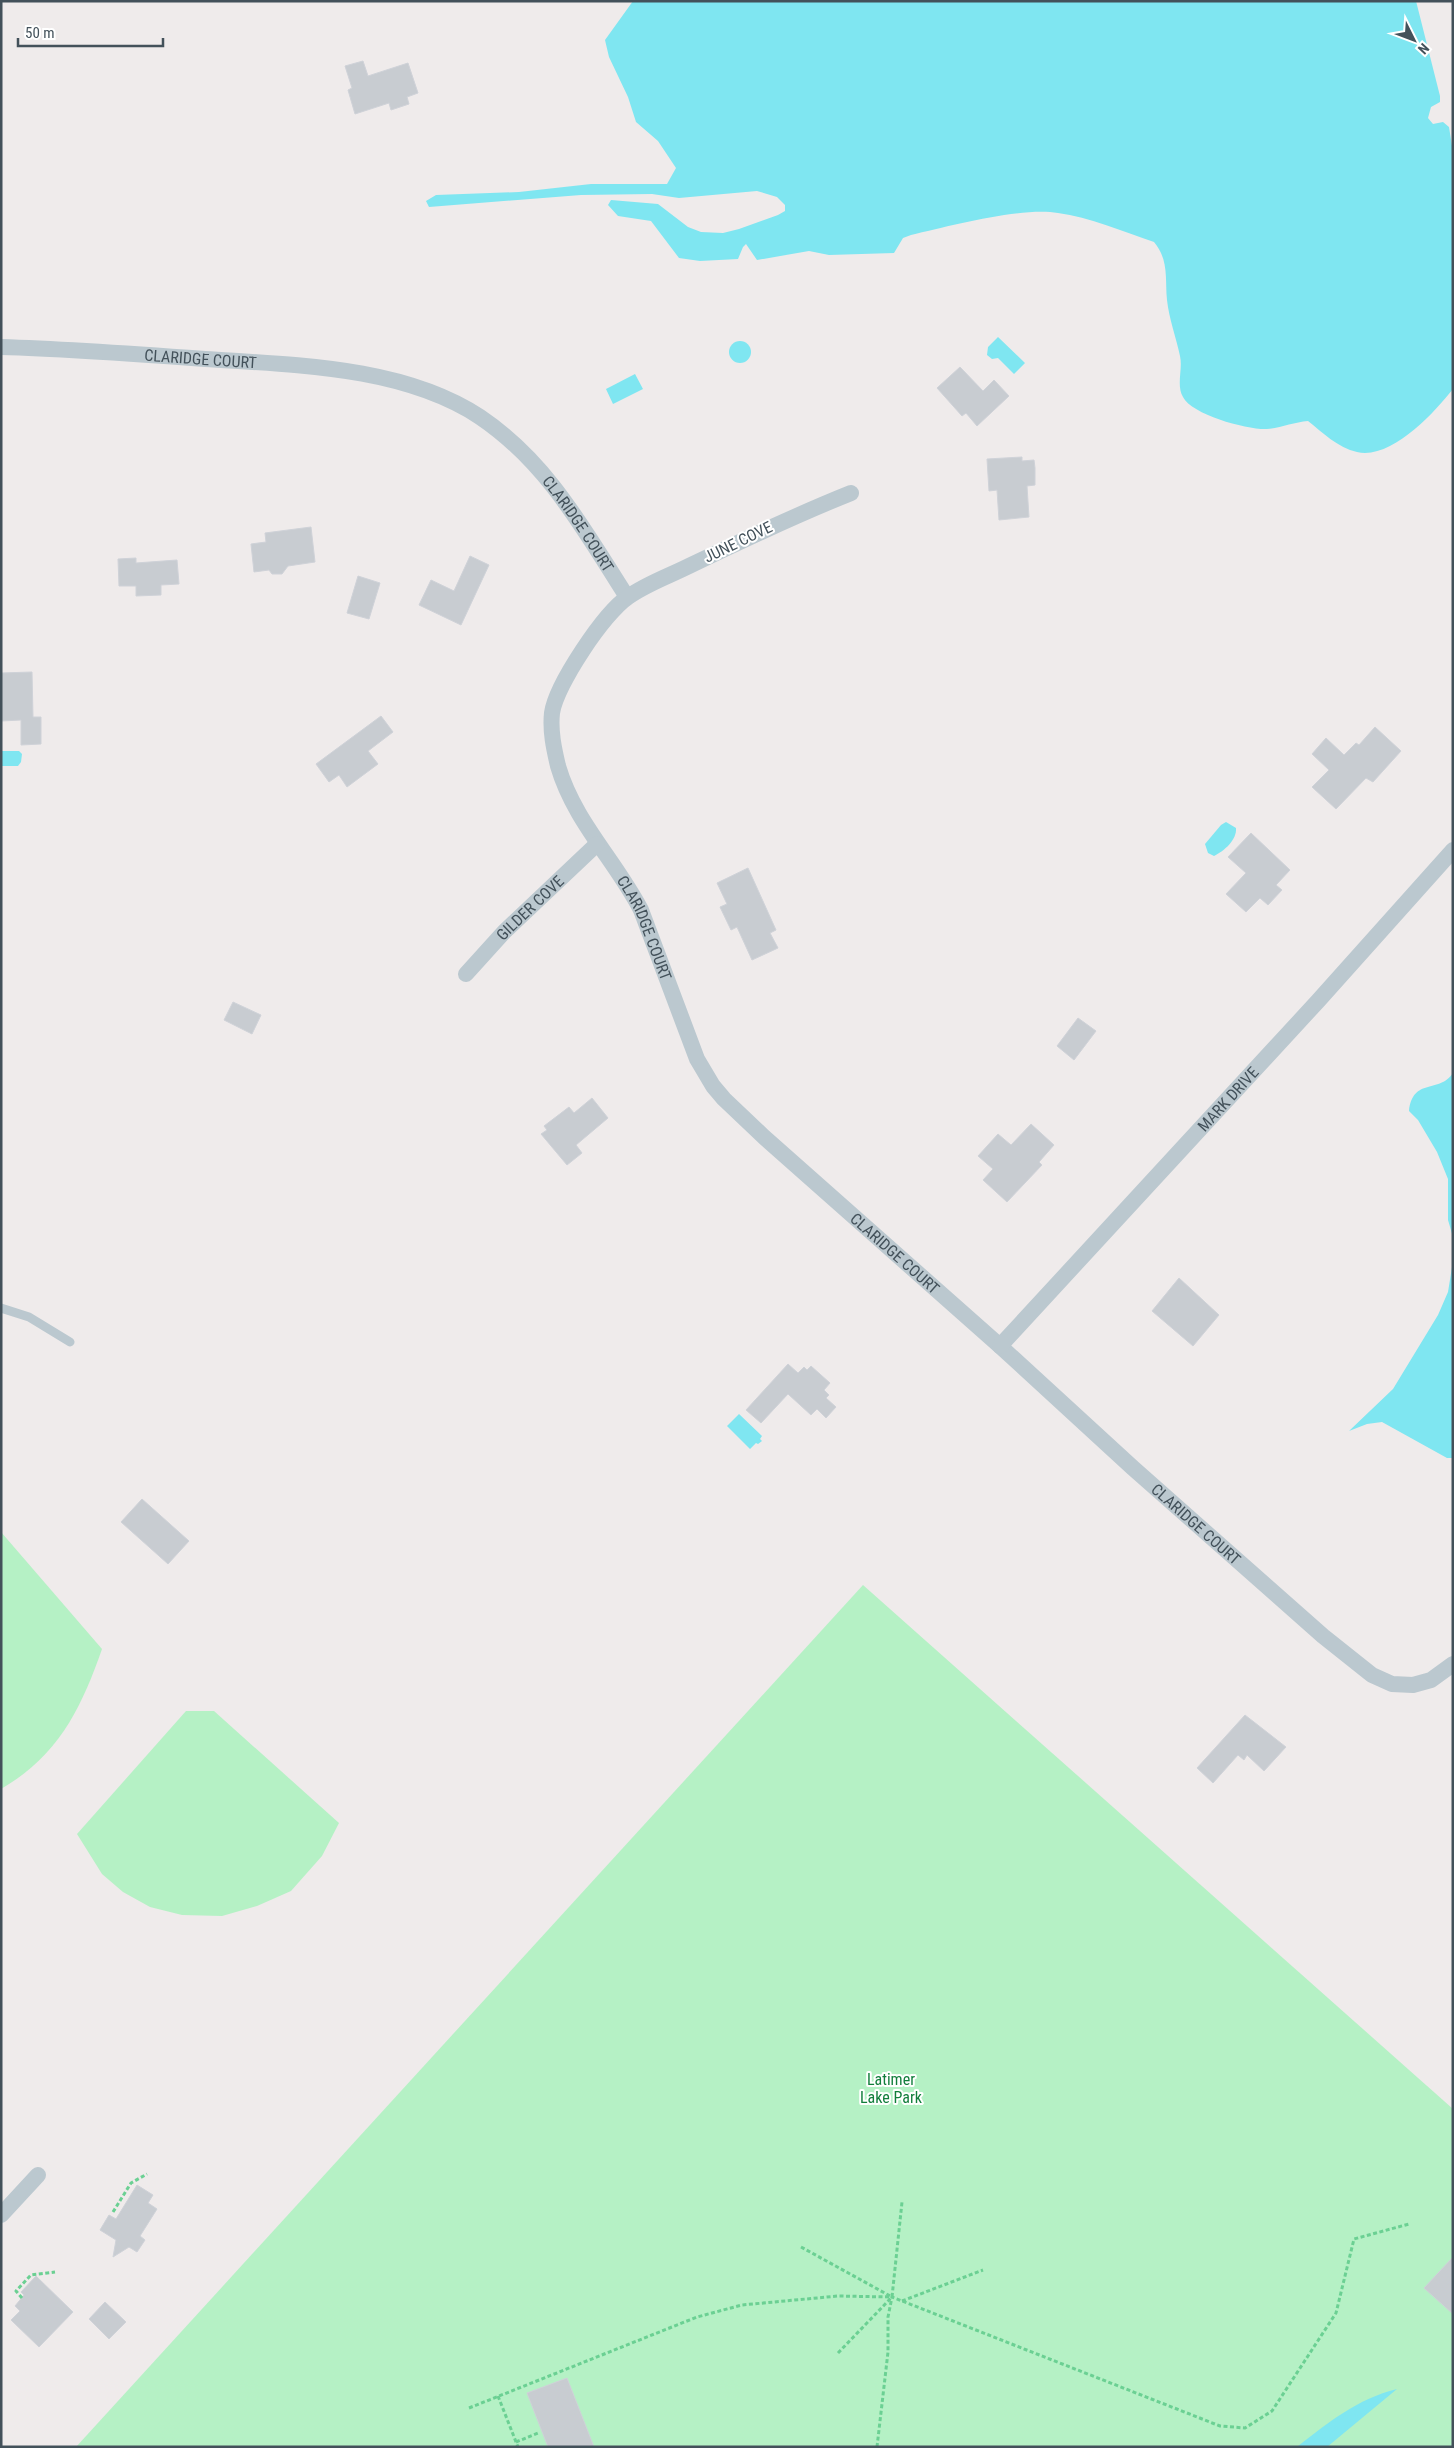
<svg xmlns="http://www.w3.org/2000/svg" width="1454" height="2448" viewBox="0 0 1454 2448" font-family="'Roboto Condensed',sans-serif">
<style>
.green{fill:#b5f1c5}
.water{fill:#7fe6f1}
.building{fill:#c8ccd1;stroke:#cfd2d8}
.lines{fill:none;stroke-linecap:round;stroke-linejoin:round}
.path{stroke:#6bd093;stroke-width:3;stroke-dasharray:4 2.5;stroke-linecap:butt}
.lane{stroke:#bbc8cf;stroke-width:9}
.street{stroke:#bbc8cf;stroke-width:16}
.labels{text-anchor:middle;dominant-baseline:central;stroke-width:4;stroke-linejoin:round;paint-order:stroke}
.street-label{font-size:16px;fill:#43515a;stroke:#fff}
.park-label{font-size:16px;fill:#117e3b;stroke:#fff}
</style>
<rect width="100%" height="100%" fill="#efebeb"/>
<g class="green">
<path d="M1 1532 102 1649C81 1709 58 1756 1 1789Z"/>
<path d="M863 1585 1453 2109V2447H76Z"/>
<path d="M186 1711H214L339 1823 322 1856 291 1891 257 1906 222 1916 182 1915 150 1907 123 1892 102 1874 77 1834Z"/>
</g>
<g class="water">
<path d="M633 1H1416L1440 96V102L1431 107 1428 118 1433 124 1443 122 1449 127 1453 152V389C1434 413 1391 460 1357 452 1338 448 1322 432 1308 421 1294 422 1281 428 1267 429 1248 430 1192 415 1183 397 1176 385 1183 369 1180 356 1176 337 1169 319 1167 300 1165 278 1169 260 1154 242 1124 232 1089 217 1058 213 1020 207 950 226 911 235L903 238 894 253 829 255 809 251 757 260 746 244 743 247 738 259 700 261 679 258 651 221 618 216 608 205 611 200 658 204 688 227 701 232 723 233 739 229 778 215 785 211V205L777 197 757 191 679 198 652 194 581 195 429 207 426 201 436 195 519 192 591 184H667L676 168 658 141 636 122 628 97 609 57 605 40Z"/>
<path d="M998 337 1025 363 1014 374 998 358 992 359 987 355 988 347Z"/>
<circle cx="740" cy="352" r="11"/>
<path d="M635 374 643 389 613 404 606 389Z"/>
<path d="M1 751H19L22 754 21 762 18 766H1Z"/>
<path d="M1226 822 1236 828C1237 840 1224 851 1214 856L1208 853 1205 844 1221 825Z"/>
<path d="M1453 1073V1237L1448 1220V1179L1437 1152 1418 1120 1409 1111C1413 1077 1439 1094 1453 1073Z"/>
<path d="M1453 1261V1458H1447L1382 1422 1367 1424 1349 1431 1393 1389 1438 1315 1448 1292Z"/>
<path d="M739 1414 762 1436 760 1439 762 1441 758 1444 756 1443 750 1449 727 1426Z"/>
<path d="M1397 2389 1327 2447H1297C1329 2422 1357 2399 1397 2389Z"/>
</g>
<g class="building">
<path d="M363 61 368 76 408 63 418 93 407 97 409 104 391 110 389 103 355 114 348 90 352 88 345 66Z"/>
<path d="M960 367 983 391 994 380 1009 396 977 426 966 413 962 416 937 388Z"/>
<path d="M1022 457V461L1034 460 1035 468V485L1027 486 1029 517 999 520 997 490 989 491 987 459Z"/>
<path d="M311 527 315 562 288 566 282 574H272L269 570 254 572 251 544 266 542 265 533Z"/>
<path d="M470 556 489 565 461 625 419 605 431 580 454 591Z"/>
<path d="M136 558V563L177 560 179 584 161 585V595L136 596V586H119L118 559Z"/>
<path d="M358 576 380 583 369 619 347 613Z"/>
<path d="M32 672 33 717H41V744L21 745V720L1 721V673Z"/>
<path d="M381 716 393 732 368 751 378 764 347 787 339 775 329 782 316 764Z"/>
<path d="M1375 727 1401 751 1373 782 1366 778 1336 809 1312 787 1329 770 1312 754 1326 738 1344 755 1356 743 1359 745Z"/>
<path d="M1251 833 1290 870 1276 885 1282 890 1268 905 1260 898 1246 912 1226 894 1246 873 1228 857Z"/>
<path d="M748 868 776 930 770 933 778 948 752 960 737 927 731 930 720 907 727 904 717 883Z"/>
<path d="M233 1002 261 1015 252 1034 224 1020Z"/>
<path d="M1078 1018 1096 1031 1074 1060 1057 1046Z"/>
<path d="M592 1098 608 1118 576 1145 582 1153 567 1165 541 1134 547 1130 544 1126 569 1107 574 1113Z"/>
<path d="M1031 1124 1054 1145 1039 1162 1042 1165 1007 1202 983 1180 993 1169 978 1156 998 1134 1011 1145Z"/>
<path d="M1179 1278 1219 1315 1193 1346 1152 1311Z"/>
<path d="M788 1364 798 1373 804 1367 807 1370 811 1366 830 1383 824 1390 829 1395 826 1398 836 1407 826 1418 817 1409 811 1415 788 1394 761 1423 746 1410Z"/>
<path d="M142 1499 189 1541 168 1564 121 1522Z"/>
<path d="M1245 1715 1286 1747 1264 1771 1247 1755 1244 1760 1238 1755 1213 1783 1197 1768Z"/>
<path d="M137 2185 153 2195 148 2203 157 2209 140 2236 145 2240 137 2252 129 2247 113 2257 116 2240 100 2230 109 2215 116 2219Z"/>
<path d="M1453 2257V2314L1424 2288Z"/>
<path d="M36 2276 73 2312 39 2347 11 2320 20 2311 15 2306 24 2295 21 2292Z"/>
<path d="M105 2302 126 2322 109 2339 89 2319Z"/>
<path d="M567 2378 594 2447H548L527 2393Z"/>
</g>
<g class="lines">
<g class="path">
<path d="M113 2212 131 2183 147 2174"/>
<path d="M801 2247 892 2297"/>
<path d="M22 2298 16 2291 31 2275 55 2272"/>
<path d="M902 2301 983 2270"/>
<path d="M838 2353 892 2297 902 2202"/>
<path d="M498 2396 518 2447"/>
<path d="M469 2408 697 2317 742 2305 838 2296 892 2297"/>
<path d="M516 2442 538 2433"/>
<path d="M877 2447 888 2352V2317L892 2297 1220 2426 1245 2428 1272 2411 1336 2313 1354 2239 1409 2224"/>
</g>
<path class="lane" d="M1 1308 29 1317 70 1342"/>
<g class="street">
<path id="s1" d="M1 347C69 349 137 354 205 359 294 365 403 366 480 417 548 463 584 530 627 597"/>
<path id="s2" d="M851 493C796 515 743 540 689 566 669 576 646 584 628 597 604 613 556 685 552 713 550 731 554 749 558 766 574 821 615 860 641 910L697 1059 713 1086 724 1099 764 1137 1000 1346 1133 1468 1323 1636 1372 1675 1392 1684 1413 1685 1431 1680 1453 1664"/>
<path id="s3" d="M466 974 504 932 597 844"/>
<path id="s4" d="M1000 1346 1318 1001 1453 850"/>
<path d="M1 2215 38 2175"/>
</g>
</g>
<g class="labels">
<g class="street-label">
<text stroke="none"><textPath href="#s1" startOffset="200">CLARIDGE COURT</textPath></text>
<text stroke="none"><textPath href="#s1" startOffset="635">CLARIDGE COURT</textPath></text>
<text transform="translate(738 542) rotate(-26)">JUNE COVE</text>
<text stroke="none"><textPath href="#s3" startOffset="92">GILDER COVE</textPath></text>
<text stroke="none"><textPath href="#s2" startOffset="625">CLARIDGE COURT</textPath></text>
<text stroke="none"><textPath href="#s4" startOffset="336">MARK DRIVE</textPath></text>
<text stroke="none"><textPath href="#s2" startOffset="1045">CLARIDGE COURT</textPath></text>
<text stroke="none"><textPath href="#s2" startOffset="1450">CLARIDGE COURT</textPath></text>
</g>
<g class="park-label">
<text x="891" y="2079">Latimer<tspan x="891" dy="18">Lake Park</tspan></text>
</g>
</g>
<rect width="1454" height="2448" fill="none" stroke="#43515a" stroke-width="5"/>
<g transform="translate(1414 40) rotate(132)" stroke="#ffffff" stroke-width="4" paint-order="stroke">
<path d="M0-4L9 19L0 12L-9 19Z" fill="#43515a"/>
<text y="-8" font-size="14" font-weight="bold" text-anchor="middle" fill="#43515a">N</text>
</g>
<path d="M18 38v8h145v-8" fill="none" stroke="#43515a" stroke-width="2.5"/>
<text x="25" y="38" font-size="15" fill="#43515a" stroke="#ffffff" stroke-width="4" paint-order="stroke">50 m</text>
</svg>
